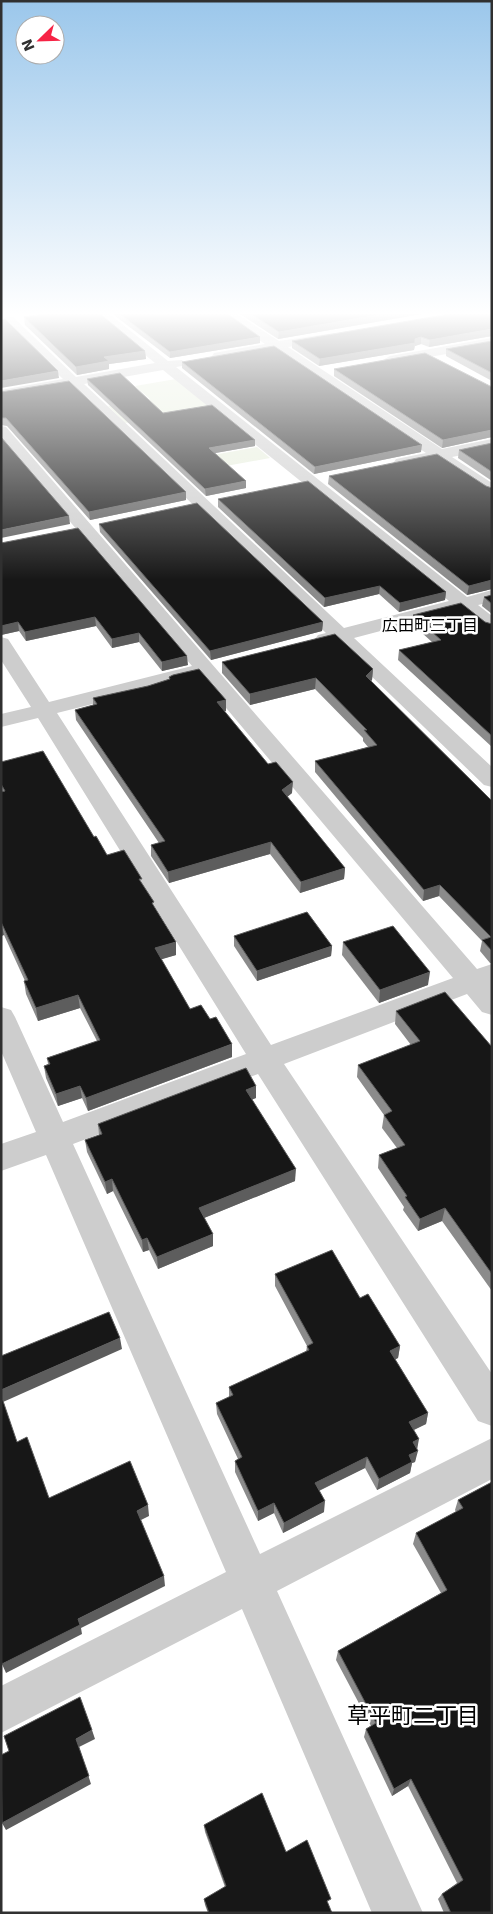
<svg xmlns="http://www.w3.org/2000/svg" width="493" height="1914" viewBox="0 0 493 1914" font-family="'DejaVu Sans','Noto Sans JP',sans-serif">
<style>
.green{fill:#e7eedc}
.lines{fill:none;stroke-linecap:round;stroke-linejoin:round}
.minor{fill:#cdcdcd;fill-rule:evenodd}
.wall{fill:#8b8b8b}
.shaded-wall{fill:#5d5d5d}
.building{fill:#171717;stroke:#5d5d5d}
.labels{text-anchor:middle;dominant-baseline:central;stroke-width:5;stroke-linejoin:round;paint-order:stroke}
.far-neighbourhood-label{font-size:16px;fill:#000;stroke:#fff}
.near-neighbourhood-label{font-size:22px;fill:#000;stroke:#fff}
</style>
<rect width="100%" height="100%" fill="#fff"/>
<g class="green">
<path d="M176 379 213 410 125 423 108 406 150 399 135 386Z"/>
<path d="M257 447 270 458 226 466 213 455Z"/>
</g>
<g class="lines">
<g class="minor">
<path d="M93 312H107L168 361 182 360 184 363 182 366 176 367 467 597 492 590V602L478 605 492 616V632L485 630 460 610 354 638 492 767V787L484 785 336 642 325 645 318 643 315 639 318 635 326 633 70 386 1 398V390L63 379 5 323 3 320 5 317H13L76 377 155 363ZM163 370 449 601 344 628 84 384Z"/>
<path d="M220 312H234L279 341 334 333 336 336 334 339 288 347 442 449 492 439V449L452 457 492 483V495L486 493 436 460 402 467 396 465 394 462 396 459 426 453 274 350 219 360 214 359 212 356 214 353 265 344Z"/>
<path d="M492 338V346L390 364 383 360 390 356Z"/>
<path d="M1 426 6 427 477 969 492 964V1015L482 1012 467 994 284 1064 492 1374V1426L478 1421 258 1074 73 1144 260 1554 492 1438V1479L277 1591 423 1913H372L242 1609 1 1733V1686L226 1572 46 1155 1 1171V1144L36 1132 1 1051V1007L11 1010 15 1017 63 1122 246 1054 38 718 1 727V714L31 707 1 660V637L8 639 49 702 192 666 1 440ZM200 677 453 978 271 1045 57 713Z"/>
</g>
</g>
<g class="wall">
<path d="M110 312H152L158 315 260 343 170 358Z"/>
<path d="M237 312H433L278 339Z"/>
<path d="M492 313V336L429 347 421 344 415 346 414 350 319 366 292 348V341Z"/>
<path d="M24 317 145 351 146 359 109 364V369L77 375 25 325Z"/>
<path d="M492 341V381L446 356V349Z"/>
<path d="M182 362 421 452 314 474 182 368Z"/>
<path d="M334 369 492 387V437L442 448 334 376Z"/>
<path d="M87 379 163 413 255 440V446L215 453 246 488 206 496 88 385Z"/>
<path d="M1 392 186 492V500L90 520 7 426 1 425Z"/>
<path d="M492 443V481L458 458 459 450Z"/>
<path d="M329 476 486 486 492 488V589L467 595 328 484Z"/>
<path d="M218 499 446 592 445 600 399 612 379 594 324 607 218 507Z"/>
<path d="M99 524 323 622 322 631 211 660 100 532Z"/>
<path d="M1 543 188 665 162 671 139 642 112 648 96 626 26 641 19 631 1 635Z"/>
<path d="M492 595V614L482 606 484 597Z"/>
<path d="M413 615 485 622 492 624V747L398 660 399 650 432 642 412 624Z"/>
<path d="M222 662 373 669 372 680 371 681 492 801V963H490L480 951 482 941 439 896 423 901 315 772V761L368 747 363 741V738L315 689 250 705 222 673Z"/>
<path d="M169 677 226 700V711H224L292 793 287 797 345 868 344 879 300 893 270 854 169 883 151 856V845L159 843 76 720 75 710 93 705V698L148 686 169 679Z"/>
<path d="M1 762 94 837 107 855 142 884 154 907 176 955 161 959 190 1009 232 1057 88 1111 82 1098 58 1106 46 1078 44 1066 48 1064 47 1058 97 1041 80 1008 38 1021 26 994 24 981H25L4 935 1 936Z"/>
<path d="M234 936 332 946 331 956 257 981 234 946Z"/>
<path d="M343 942 428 985 379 1003 342 955Z"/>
<path d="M396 1011 492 1047V1291L442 1221 418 1231 403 1210 404 1207 378 1168 379 1155 397 1148 382 1128 384 1115 357 1077 358 1065 411 1045 395 1024Z"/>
<path d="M256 1086V1098L252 1099 295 1181 204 1218 213 1246 158 1269 149 1250 143 1252 113 1191 107 1194 87 1152 85 1140 99 1135 98 1124Z"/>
<path d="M275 1274 360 1298 400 1346 398 1358 395 1359 428 1413 426 1424 414 1430 417 1449 415 1462 412 1463 410 1473 377 1490 365 1468 319 1491 324 1512 283 1533 274 1513 258 1521 235 1472V1461L238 1459 217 1414 216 1403 229 1397V1387L306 1352 307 1346 275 1286Z"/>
<path d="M492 1482V1913H444L438 1899 442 1894 457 1883 408 1786 392 1796 364 1737 366 1729 371 1726 336 1660 338 1651 441 1593 413 1544 416 1533 456 1512 455 1510 458 1500Z"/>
<path d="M204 1825 286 1852 329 1905H328L332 1913H208L205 1905 204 1899 225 1887 205 1832Z"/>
</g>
<g class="shaded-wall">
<path d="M395 312H433L278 339 279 332Z"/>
<path d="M492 329V336L429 347 430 340Z"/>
<path d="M260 337V343L170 358V352Z"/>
<path d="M421 337V344L415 346V339Z"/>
<path d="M415 343 414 350 319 366 320 359Z"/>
<path d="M145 351 146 359 109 364V369L77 375 76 367 104 357Z"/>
<path d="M58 371 59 378 1 388V381Z"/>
<path d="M492 430V437L442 448 443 440Z"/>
<path d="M255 440V446L210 454 209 448Z"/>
<path d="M422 445 421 452 314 474 315 467Z"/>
<path d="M246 481V488L206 496 205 489Z"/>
<path d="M186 492V500L90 520 89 512Z"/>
<path d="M69 516 70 524 1 538V530Z"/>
<path d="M492 580V589L467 595 469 586Z"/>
<path d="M380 586 379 594 324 607 325 598Z"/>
<path d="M446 592 445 600 399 612 400 603Z"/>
<path d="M95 617 96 626 26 641 25 632Z"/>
<path d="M18 622 19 631 1 635V626Z"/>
<path d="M323 622 322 631 211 660 210 651Z"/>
<path d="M139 633V642L112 648V639Z"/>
<path d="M187 656 188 665 162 671V662Z"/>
<path d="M373 669 372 680 365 687 366 676Z"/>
<path d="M316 678 315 689 250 705V694Z"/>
<path d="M226 700V711L217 713V702Z"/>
<path d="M293 782 292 793 282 801V790Z"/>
<path d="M271 842 270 854 169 883 168 872Z"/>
<path d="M345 868 344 879 300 893 301 882Z"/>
<path d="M440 885 439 896 423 901 424 890Z"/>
<path d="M1 922 4 935 1 936Z"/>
<path d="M176 942V955L156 961 155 948Z"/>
<path d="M332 946 331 956 257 981V971Z"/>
<path d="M430 972 428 985 379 1003 380 990Z"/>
<path d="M78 995 80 1008 38 1021 36 1008Z"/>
<path d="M232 1044V1057L88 1111 86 1098Z"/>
<path d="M80 1086 82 1098 58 1106 56 1094Z"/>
<path d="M256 1086V1098L246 1102V1090Z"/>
<path d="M296 1169 295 1181 199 1220V1208Z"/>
<path d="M112 1179 113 1191 107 1194 105 1182Z"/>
<path d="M445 1208 442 1221 418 1231 420 1219Z"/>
<path d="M213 1234V1246L158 1269 157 1257Z"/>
<path d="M147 1238 149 1250 143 1252 142 1240Z"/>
<path d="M120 1338 122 1349 3 1402 1 1395V1390Z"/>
<path d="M400 1346 398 1358 388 1363 390 1351Z"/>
<path d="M428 1413 426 1424 407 1433 409 1422Z"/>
<path d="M419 1439 417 1450 413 1442Z"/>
<path d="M418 1451 415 1462 412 1463 410 1473 377 1490 379 1479 409 1455Z"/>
<path d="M367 1457 365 1468 314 1493 315 1483Z"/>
<path d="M325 1501 324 1512 283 1533 284 1523Z"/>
<path d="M274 1503V1513L258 1521V1511Z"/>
<path d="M148 1505 149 1516 139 1521 137 1511Z"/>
<path d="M164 1576 165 1586 81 1628 82 1634 6 1673 2 1664 78 1619Z"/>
<path d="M92 1730 95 1739 79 1747 91 1784 6 1830 2 1823 76 1739Z"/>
<path d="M411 1779 408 1786 392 1796 394 1789Z"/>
</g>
<g class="building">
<path d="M58 312H98L145 351 104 357 109 361 76 367 24 317Z"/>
<path d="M117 312H152L158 315 182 312H225L260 337 170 352Z"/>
<path d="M248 312H395L279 332Z"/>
<path d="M461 312H489L492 313V329L430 340 421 337 415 339V343L320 359 292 341Z"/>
<path d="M5 319 58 371 1 381V320Z"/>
<path d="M492 341V373L446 349Z"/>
<path d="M274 346 422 445 315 467 182 362Z"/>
<path d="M425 353 492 387V430L443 440 334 369Z"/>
<path d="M120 373 163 413 212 405 255 440 209 448 246 481 205 489 87 379Z"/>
<path d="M69 381 186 492 89 512 6 418H1V392Z"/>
<path d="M1 437 69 516 1 530Z"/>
<path d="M492 443V472L459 450Z"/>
<path d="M437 454 486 486 492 488V580L469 586 329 476Z"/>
<path d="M308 481 446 592 400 603 380 586 325 598 218 499Z"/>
<path d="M197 503 323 622 210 651 99 524Z"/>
<path d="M78 528 187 656 162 662 139 633 112 639 95 617 25 632 18 622 1 626V543Z"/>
<path d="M492 595V604L484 597Z"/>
<path d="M461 603 485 622 492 624V736L399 650 441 640 413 615Z"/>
<path d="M335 634 373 669 366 676 492 801V951L482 940 491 937 440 885 424 890 315 761 377 745 364 730H367L316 678 250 694 222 662Z"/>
<path d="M199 669 226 700 217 702 268 764 276 762 293 782 282 790 345 868 301 882 271 842 168 872 151 845 165 841 75 710 97 704 93 698 148 686 170 679 169 677 173 675Z"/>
<path d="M43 751 94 837 96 836 107 855 124 850 142 879H139L154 902 152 903 176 942 155 948 190 1009 201 1005 210 1019 216 1017 232 1044 86 1098 80 1086 56 1094 44 1066 50 1064 47 1058 100 1040 78 995 36 1008 24 981 28 980 1 922V792L5 791 1 784V762Z"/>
<path d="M307 912 332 946 257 971 234 936Z"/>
<path d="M393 926 430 972 380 990 343 942Z"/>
<path d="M445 992 492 1047V1274L445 1208 420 1219 405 1197 407 1196 379 1155 405 1145 384 1115 392 1111 358 1065 420 1041 396 1011Z"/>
<path d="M246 1068 256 1086 246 1090 296 1169 199 1208 213 1234 157 1257 147 1238 142 1240 112 1179 105 1182 85 1140 102 1134 98 1124Z"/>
<path d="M332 1250 360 1298 368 1294 400 1346 390 1351 428 1413 409 1422 419 1439 413 1442 418 1451 409 1455 412 1462 379 1479 367 1457 315 1483 325 1501 284 1523 274 1503 258 1511 235 1461 242 1457 216 1403 233 1395 229 1387 309 1350 307 1346 313 1343 275 1274Z"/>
<path d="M109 1312 120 1338 1 1390V1356Z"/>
<path d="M1 1395 17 1442 27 1437 49 1498 130 1461 148 1505 137 1511 164 1576 78 1619 80 1625 2 1664 1 1660Z"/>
<path d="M492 1482V1913H451L442 1894 463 1880 411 1779 394 1789 366 1729 376 1723 338 1651 447 1590 416 1533 463 1508 458 1500Z"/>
<path d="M80 1697 92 1730 76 1739 89 1776 2 1823 1 1755 9 1751 4 1736Z"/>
<path d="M262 1793 286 1852 307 1840 331 1899 327 1901 332 1913H209L204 1899 226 1886 204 1825Z"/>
</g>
<linearGradient id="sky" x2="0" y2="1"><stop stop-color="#9bc7eb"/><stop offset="0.54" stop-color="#fff"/><stop offset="1" stop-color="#fff" stop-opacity="0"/></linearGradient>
<rect width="493" height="580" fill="url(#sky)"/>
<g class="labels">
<g class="far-neighbourhood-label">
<text x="430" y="625">広田町三丁目</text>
</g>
<g class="near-neighbourhood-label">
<text x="413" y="1715">草平町二丁目</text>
</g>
</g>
<rect width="493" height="1914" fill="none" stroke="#303030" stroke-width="5"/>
<g transform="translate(40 40) rotate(247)"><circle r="24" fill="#ffffff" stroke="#acacac"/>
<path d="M0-4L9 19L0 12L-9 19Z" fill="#f62345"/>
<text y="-8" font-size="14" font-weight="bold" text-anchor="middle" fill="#303030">N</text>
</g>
</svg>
